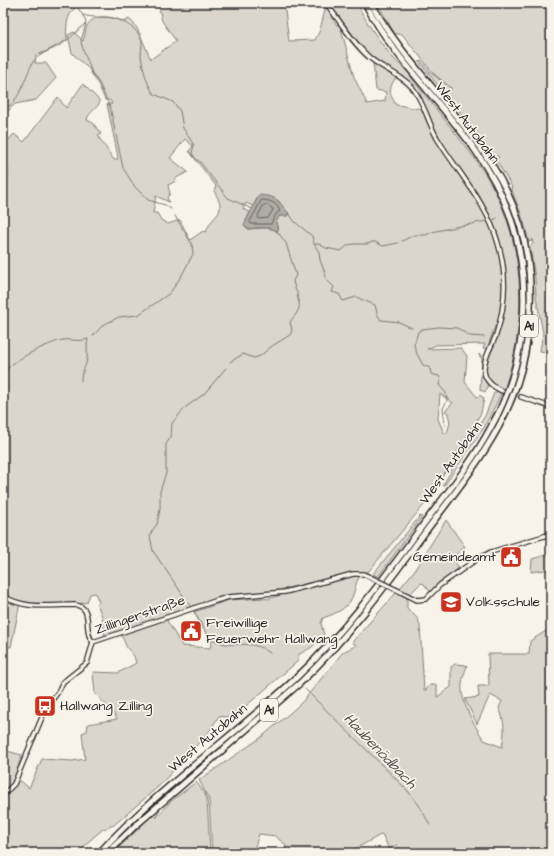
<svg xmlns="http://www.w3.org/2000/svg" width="554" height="856" viewBox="0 0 554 856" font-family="'Architects Daughter',sans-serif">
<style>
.green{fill:#dad6cc;stroke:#82807c;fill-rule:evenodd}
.water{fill:#afaca4;stroke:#7a7874}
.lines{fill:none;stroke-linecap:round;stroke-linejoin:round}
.shore{stroke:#605f5b;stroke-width:1}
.stream{stroke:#7a7874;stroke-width:1}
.minor-tunnel{stroke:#cecbc2;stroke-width:3.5;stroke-dasharray:3.5 2;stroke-linecap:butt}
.minor-casing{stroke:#2b2b2b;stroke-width:6}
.highway-casing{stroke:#2b2b2b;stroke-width:8}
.minor{stroke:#f7f3e8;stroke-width:3.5}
.highway{stroke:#f7f3e8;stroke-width:5}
.minor-bridge-casing{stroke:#2b2b2b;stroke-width:6;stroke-linecap:butt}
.minor-bridge{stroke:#f7f3e8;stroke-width:3.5}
.labels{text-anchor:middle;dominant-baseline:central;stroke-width:3.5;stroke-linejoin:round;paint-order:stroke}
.shield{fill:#f7f3e8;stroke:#686764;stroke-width:1}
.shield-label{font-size:13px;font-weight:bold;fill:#2b2b2b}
.street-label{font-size:14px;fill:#2b2b2b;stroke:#f7f3e8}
.poi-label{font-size:14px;fill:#2b2b2b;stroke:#f7f3e8;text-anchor:start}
.water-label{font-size:15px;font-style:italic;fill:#53524f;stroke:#f7f3e8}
</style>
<rect width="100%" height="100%" fill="#f7f3e8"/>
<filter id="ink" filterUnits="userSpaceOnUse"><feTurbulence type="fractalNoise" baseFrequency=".025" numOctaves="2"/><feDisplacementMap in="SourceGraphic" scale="8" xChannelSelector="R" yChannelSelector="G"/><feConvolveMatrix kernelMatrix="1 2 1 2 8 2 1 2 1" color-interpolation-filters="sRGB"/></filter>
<g filter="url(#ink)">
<g class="green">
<path d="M3 3H72L75 8C66 16 66 28 67 40L47 51 36 55 35 63H46L56 78 36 100 15 104 7 112 3 113Z"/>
<path d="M158 3H284L289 41 315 40 320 30 326 6C331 12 331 19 337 25H340L354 77 367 104 385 101 386 92 376 90 373 63 396 77C388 90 389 92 396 105 405 105 416 111 425 107L414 87 406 79 379 62 367 53 329 3H357C366 23 380 42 394 59 401 66 408 71 413 80L456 134 478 163V165H479C525 230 530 316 504 390 500 388 496 386 493 384 477 372 494 345 499 331L495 326 487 349 483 348 485 344 436 345 427 349 461 348 467 356 465 382 477 397 479 395 484 398 481 413 428 500 368 572H363C357 579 356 584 354 592 350 608 337 613 323 618L321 623 324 635 312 647 298 655V661L232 718 219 716 208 733 159 786 114 825 103 829 88 842 79 853H3V750L22 755 15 776 29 788 42 759 72 761 85 759 82 733 87 731 88 724 117 719 113 712 95 694 93 672 118 673 136 663 134 656 127 648 120 632 105 637 102 616 97 604 99 602 95 593 90 594 87 602 78 604 20 603 11 647 3 646V198C7 187 10 174 7 162 6 157 3 152 3 146L14 134 24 142 58 97 66 108 83 84 100 101C98 109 88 112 87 120L93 123 101 134 98 136 114 160 118 159 117 152 107 104H112L110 100H105L99 86 89 69 72 53 68 35 74 32 83 41C85 36 85 30 87 26 94 12 115 17 124 22L129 19C140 27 144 47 151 59L176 41 162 21ZM185 139 193 146 189 151 216 186 214 191C229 216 212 213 206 232L203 231 190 240 180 220 168 224 161 220 157 213H153L156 196 169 202 167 197 170 194 168 185 174 182 176 178 188 172 170 158ZM259 195 279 201 287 216H279L276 223 278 230 266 228 248 229 244 225 250 212 243 209 246 203 253 206ZM440 394 453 403 445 411 448 413 450 423 447 433H444L438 419ZM317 581 319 584 267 599 265 598 229 600 194 612 205 631 212 641 210 648 182 646 165 617 222 597 270 592Z"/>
<path d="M377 3H551V318L550 319 549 336H551V345L545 352 540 351 543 333 536 297 535 278 530 247 533 244 532 239V241L529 242 524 222 511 188 512 187 496 160 499 157 497 155 494 157 477 133 419 62 421 61 430 72 452 89 434 74 402 34H395Z"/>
<path d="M479 354 484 358 483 372 488 387 485 392 480 390 482 358 480 357Z"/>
<path d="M497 391 502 392 484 428 444 486 443 485 467 443 485 416 494 393Z"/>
<path d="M420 516 422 517 378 577 373 574Z"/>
<path d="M446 520 465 547 451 558 459 567C451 577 439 582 431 593L424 584 421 583 410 594 407 598V608L418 619 420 626 424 690H426L430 685H437V697L451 687V667L455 664 466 665 467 666C465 672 462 678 462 684 460 702 475 726 484 740L502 747C505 733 505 721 499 708L502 701 490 695 477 724 465 699 479 697 478 686H489L488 654H529L530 641 551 628V828L546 835 551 841V853H401L397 845 389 849 382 834 348 853H287L284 851 286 845 275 836 259 834 253 853H237L234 848 225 853H212L209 799 199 780 259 739 290 713 303 701 343 652 357 645 353 643V641L396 593 414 571Z"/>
<path d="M550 551H551V569L531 572 532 559 549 554Z"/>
<path d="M196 782 204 792 207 799 210 853H113L160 808 156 818 170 802Z"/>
</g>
<path class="water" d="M259 195C267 196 275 196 280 203 284 207 285 210 289 213L287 216H279L276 223 278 230 277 232C270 225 257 228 248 229L244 225Z"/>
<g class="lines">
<g class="shore">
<path d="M262 200C270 200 277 203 280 211L276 214 271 224H251L250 222Z"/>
<path d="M264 205H268L272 208 273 210 268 218 259 219 258 216Z"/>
</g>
<g class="stream">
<path d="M75 3 85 19 86 23 81 41 82 46 92 73 99 83 110 107 123 168 135 187 148 200 165 205 171 209"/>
<path d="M83 15C94 19 107 15 119 20 130 25 140 31 142 43 142 47 141 52 141 56 143 67 146 84 154 94L173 102 180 111 183 128 194 145 192 153 195 158 200 162 228 198 252 209"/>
<path d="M3 109C20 105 25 75 33 62 39 53 53 50 62 44 70 39 77 31 85 24"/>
<path d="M287 214 290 215 295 222 312 236 314 244 319 252 320 260 325 273 326 279 334 287 332 292 339 294 343 301 356 297 375 305 378 316 381 320 399 322 412 328"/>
<path d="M493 220 497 218"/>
<path d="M402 241 414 235H426L432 232 460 226 487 221"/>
<path d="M315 244H319L326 248 341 251 348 245 355 244H368L372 242H375L383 246 398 243"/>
<path d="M93 336 103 325 119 317 138 315 170 293 182 275 193 254 192 244 175 216"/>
<path d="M230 362 243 354 254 358 260 356 272 346 290 335 292 330 290 322C294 316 301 310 299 303 298 298 297 297 297 292L295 289 293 281 296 275 289 253 286 243 276 230"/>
<path d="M3 373C12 360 48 343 63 340 71 339 79 342 88 339 86 346 88 352 87 359 86 367 80 374 81 381"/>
<path d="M445 426 443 408 447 401 446 393 439 385 441 380 439 376 431 374 430 368 423 365 417 354 414 345 418 332 422 329 439 327 457 328 470 336 484 337"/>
<path d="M191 607 153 551 150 536 152 531 157 524 160 509V491L166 473V444L171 437 172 423 186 407 204 394 226 368"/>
<path d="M194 611C199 621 205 636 216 641 235 650 249 637 270 653"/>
<path d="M305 689 310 694"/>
<path d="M311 695 407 790 419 805 430 825"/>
</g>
<path class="minor-tunnel" d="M505 392 521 397"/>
<g class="minor-casing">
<g id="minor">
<path d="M326 3C339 20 353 44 370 58 383 69 400 74 412 87 424 102 428 122 437 138 458 173 487 203 498 243 507 273 506 305 496 335 492 346 484 357 484 369 484 381 493 387 502 391"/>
<path d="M521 397 551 407"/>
<path d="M397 590 417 600 426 599 440 585 474 561 491 552 551 534"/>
<path d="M3 596C26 610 49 605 75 605 95 607 82 632 93 642"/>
<path d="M3 795 14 784 46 708 58 692 63 682 87 663 93 642 215 601 229 597 285 592 353 574H363L370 577"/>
</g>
</g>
<g class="highway-casing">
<g id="highway">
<path d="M99 853C158 789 230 739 294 680 341 636 379 585 417 533 442 499 470 466 490 429 527 364 534 283 509 213 479 131 404 79 365 3"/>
<path d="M107 853 135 826 300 683C347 638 385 587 423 535 449 500 478 465 499 426 536 357 542 263 507 192 473 122 409 72 371 3"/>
</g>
</g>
<use href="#minor" class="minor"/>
<use href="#highway" class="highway"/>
<g class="minor-bridge-casing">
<path id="minor-bridge" d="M370 577 397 590"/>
</g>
<use href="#minor-bridge" class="minor-bridge"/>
</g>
</g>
<defs>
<g id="civic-square" transform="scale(1.15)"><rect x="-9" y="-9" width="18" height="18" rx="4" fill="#c8321e" stroke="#f7f3e8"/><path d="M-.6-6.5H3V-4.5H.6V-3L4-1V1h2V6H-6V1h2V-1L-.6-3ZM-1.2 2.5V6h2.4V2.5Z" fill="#fff"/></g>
<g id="school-square" transform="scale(1.15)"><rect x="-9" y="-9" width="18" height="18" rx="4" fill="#c8321e" stroke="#f7f3e8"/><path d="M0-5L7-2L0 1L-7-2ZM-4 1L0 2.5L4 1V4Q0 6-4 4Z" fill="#fff"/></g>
<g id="bus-square" transform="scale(1.15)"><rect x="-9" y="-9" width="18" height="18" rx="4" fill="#c8321e" stroke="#f7f3e8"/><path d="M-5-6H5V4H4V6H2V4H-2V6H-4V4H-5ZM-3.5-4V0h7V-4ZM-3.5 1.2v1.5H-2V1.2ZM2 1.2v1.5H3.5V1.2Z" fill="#fff"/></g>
</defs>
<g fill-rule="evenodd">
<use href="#civic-square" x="511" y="557"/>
<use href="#school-square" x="451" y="602"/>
<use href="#civic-square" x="191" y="631"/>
<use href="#bus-square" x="45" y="706"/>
</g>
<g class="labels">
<g class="shield">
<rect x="520" y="315" width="18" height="22" rx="3"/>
<rect x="260" y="699" width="18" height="22" rx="3"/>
</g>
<g class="shield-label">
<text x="529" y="326">A1</text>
<text x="269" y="710">A1</text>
</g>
<g class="street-label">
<text transform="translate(467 123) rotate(53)">West Autobahn</text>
<text transform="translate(451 463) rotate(-55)">West Autobahn</text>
<text transform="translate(140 615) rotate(-19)">Zillingerstraße</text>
<text transform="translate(208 738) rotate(-40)">West Autobahn</text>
</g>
<g class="poi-label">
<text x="496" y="557" text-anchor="end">Gemeindeamt</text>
<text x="466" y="602">Volksschule</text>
<text x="206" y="623">Freiwillige<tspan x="206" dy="16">Feuerwehr Hallwang</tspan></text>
<text x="60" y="706">Hallwang Zilling</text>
</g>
<g class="water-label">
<text transform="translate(380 751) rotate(46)">Haubenödbach</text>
</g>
</g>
<rect width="554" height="856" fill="none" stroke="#f7f3e8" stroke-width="16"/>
<rect x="8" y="8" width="538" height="840" fill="none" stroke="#2b2b2b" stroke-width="1.5" filter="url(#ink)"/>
</svg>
